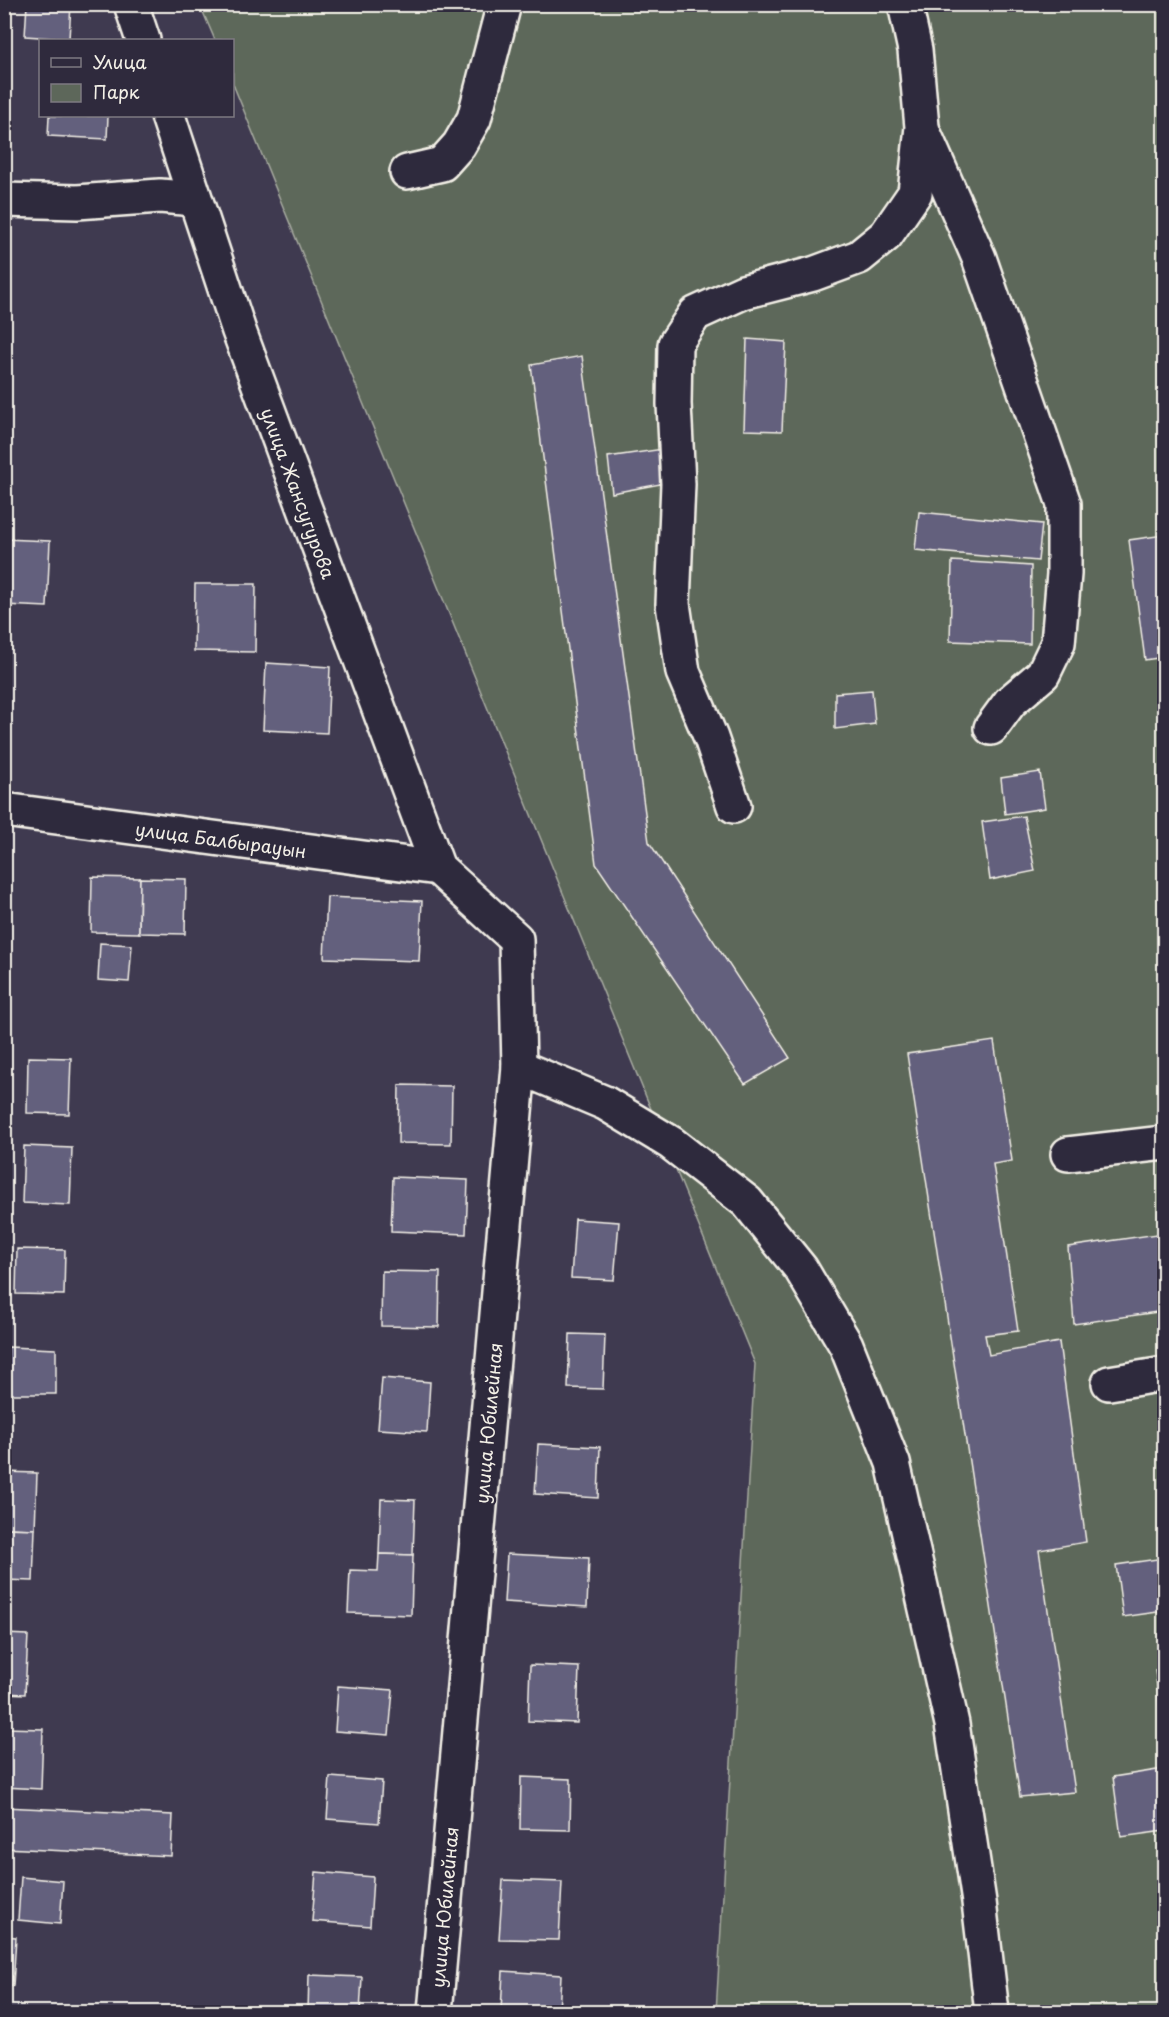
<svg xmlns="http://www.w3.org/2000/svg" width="1169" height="2017" viewBox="0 0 1169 2017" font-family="'Playpen Sans',sans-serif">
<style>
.green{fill:#5d675a;stroke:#a8aca1;stroke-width:1.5}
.building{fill:#64607d;stroke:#f4f1e8;stroke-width:1.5}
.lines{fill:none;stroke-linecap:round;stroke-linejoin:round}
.minor-casing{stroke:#f4f1e8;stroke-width:38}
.minor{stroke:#2f2a3d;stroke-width:33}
.labels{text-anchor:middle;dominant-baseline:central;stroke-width:4.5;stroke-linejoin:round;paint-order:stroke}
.street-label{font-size:18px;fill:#f4f1e8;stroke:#2f2a3d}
</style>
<rect width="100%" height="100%" fill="#3f3a50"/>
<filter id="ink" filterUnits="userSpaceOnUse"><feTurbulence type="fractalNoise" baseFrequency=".0167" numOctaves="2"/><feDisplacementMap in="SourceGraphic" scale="12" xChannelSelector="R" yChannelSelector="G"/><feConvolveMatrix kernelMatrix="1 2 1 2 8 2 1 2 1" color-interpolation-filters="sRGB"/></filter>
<g filter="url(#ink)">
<path class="green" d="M200 5H1164V2012H716L755 1364 233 84 232 40H215Z"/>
<g class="building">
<path d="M27 4H71L69 39 25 36Z"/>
<path d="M49 116H108L107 139 48 136Z"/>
<path d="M747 339 786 342 782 431 744 430Z"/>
<path d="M582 356 649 842 790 1058 745 1084 596 864 531 365Z"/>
<path d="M663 449 666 483 612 493 608 457Z"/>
<path d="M919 512 1042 524 1038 561 915 550Z"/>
<path d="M1164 535V657L1145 660 1129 540Z"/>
<path d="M4 539 50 541 47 607 4 605Z"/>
<path d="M952 561 1031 566 1030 644 950 641Z"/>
<path d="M195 584H256L255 652 194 651Z"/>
<path d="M266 663 330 667 327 733 263 730Z"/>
<path d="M872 690 875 724 835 729V693Z"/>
<path d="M1040 772 1045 808 1005 814 1001 778Z"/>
<path d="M1024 816 1035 871 990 880 982 822Z"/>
<path d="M92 877 140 878 139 933 91 932Z"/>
<path d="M140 878 186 879 185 934 139 933Z"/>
<path d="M327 897 422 901 419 961 324 958Z"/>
<path d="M100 943 132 945 129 982 98 980Z"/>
<path d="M994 1041 1012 1161 993 1164 1018 1331 985 1335 989 1355 1059 1342 1086 1542 1039 1550 1075 1792 1020 1797 907 1054Z"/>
<path d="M28 1057 71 1058 69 1114 27 1113Z"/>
<path d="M399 1085 452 1086 451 1144 398 1143Z"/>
<path d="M24 1146 72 1148 70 1205 22 1203Z"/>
<path d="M393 1177 468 1180 466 1234 391 1231Z"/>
<path d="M575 1219 619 1222 614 1280 571 1278Z"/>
<path d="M1164 1233V1311L1074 1324 1068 1247Z"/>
<path d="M17 1249 65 1250 64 1295 16 1294Z"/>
<path d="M382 1271 440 1272 439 1327 381 1326Z"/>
<path d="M570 1334 605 1335 603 1389 568 1388Z"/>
<path d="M8 1347 56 1349V1394H6Z"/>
<path d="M382 1378 430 1382 427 1432 378 1429Z"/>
<path d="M538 1444 600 1447 598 1498 535 1494Z"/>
<path d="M4 1472 37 1473 35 1529 4 1528Z"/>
<path d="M381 1499 415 1500 413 1555 379 1554Z"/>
<path d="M4 1528 35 1529 33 1581 4 1580Z"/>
<path d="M379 1554 413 1555 411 1615 348 1613 350 1570 378 1571Z"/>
<path d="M507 1554 589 1558 587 1607 504 1602Z"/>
<path d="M1164 1558V1611L1123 1617 1116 1565Z"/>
<path d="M4 1634 28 1635 25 1694 4 1693Z"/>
<path d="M530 1665 579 1667 577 1723 528 1721Z"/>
<path d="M1164 1669V1744L1155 1670Z"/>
<path d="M338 1686 393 1690 389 1735 335 1731Z"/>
<path d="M4 1728 43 1729 41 1789 4 1787Z"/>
<path d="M1164 1769V1831L1121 1837 1113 1777Z"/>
<path d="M330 1777 382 1781 379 1823 327 1819Z"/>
<path d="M521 1777 571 1779 570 1830 520 1829Z"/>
<path d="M4 1807 173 1815 171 1856 4 1848Z"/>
<path d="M316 1872 373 1877 370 1926 312 1921Z"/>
<path d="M21 1877 63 1881 60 1924 18 1920Z"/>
<path d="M503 1880 562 1882 559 1940 499 1939Z"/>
<path d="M4 1936 16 1937 13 1986 4 1985Z"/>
<path d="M503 1971 561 1975 559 2012H501Z"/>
<path d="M309 1975 362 1977 360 2012H308Z"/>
</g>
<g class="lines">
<g class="minor-casing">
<g id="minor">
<path d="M131 4 143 40"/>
<path id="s1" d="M168 116 239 331 438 868 516 939 519 1067 435 2012"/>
<path d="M923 131 979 258 1064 504V574L1058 643 1043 674 1010 702 991 728"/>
<path d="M407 172 442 164 459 145 474 119 504 4"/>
<path d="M4 200 77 202 160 196 195 199"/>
<path d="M734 806 711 738 683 672 673 604 678 484 674 404 675 344 695 314 743 292 813 274 859 257 886 235 915 193 922 127 915 50 905 4"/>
<path id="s2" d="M4 810 438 868"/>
<path d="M519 1067 605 1103 671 1143 747 1202 801 1269 846 1345 893 1463 952 1724 979 1902 992 2012"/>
<path d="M1068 1154 1164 1143"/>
<path d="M1109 1383 1164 1374"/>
</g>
</g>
<use href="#minor" class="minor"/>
</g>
</g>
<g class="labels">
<g class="street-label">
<text stroke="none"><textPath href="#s1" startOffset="399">улица Жансугурова</textPath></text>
<text stroke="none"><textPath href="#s2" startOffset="219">улица Балбырауын</textPath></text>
<text transform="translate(488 1423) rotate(-85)">улица Юбилейная</text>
<text transform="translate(444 1907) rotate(-85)">улица Юбилейная</text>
</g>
</g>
<rect width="1169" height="2017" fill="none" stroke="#2f2a3d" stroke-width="24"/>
<rect x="12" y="12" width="1145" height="1993" fill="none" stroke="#f4f1e8" stroke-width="2" filter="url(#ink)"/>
<rect x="39" y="39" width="195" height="78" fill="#2f2a3d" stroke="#7e7a81" stroke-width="1.5"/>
<rect x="51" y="58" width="30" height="9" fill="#2f2a3d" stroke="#7e7a81" stroke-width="1.5"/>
<text x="93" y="69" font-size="18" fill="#f4f1e8">Улица</text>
<rect x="51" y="84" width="30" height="18" fill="#5d675a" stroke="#7e7a81" stroke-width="1.5"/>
<text x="93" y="99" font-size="18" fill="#f4f1e8">Парк</text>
</svg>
